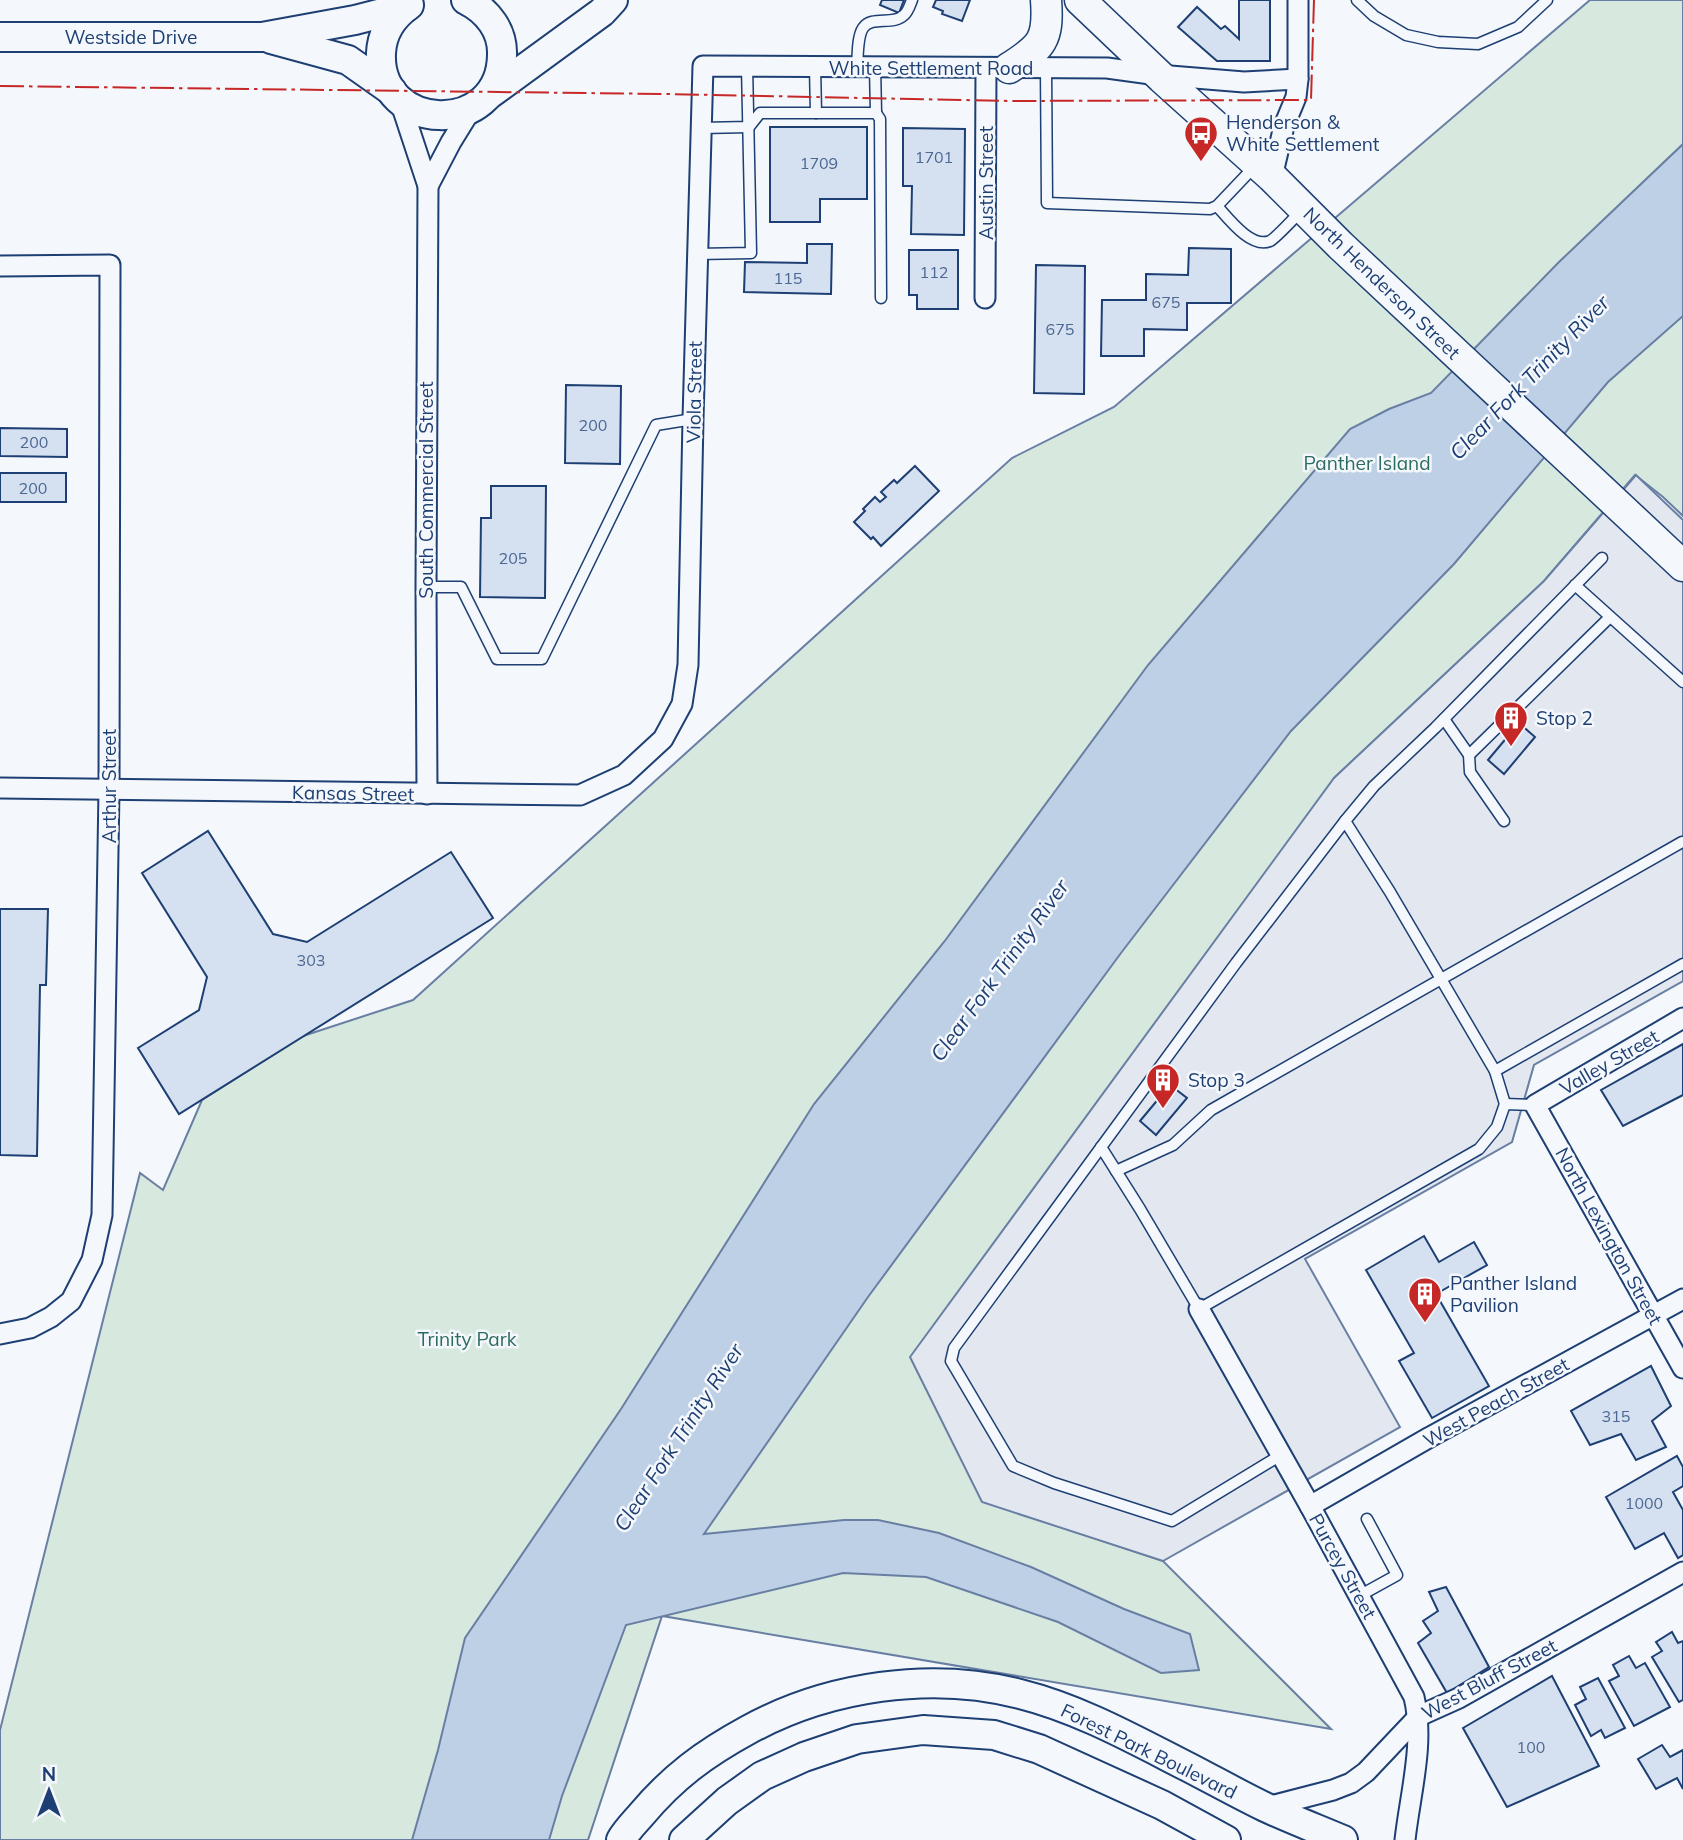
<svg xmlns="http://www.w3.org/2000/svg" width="1683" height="1840" viewBox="0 0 1683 1840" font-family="Mulish,sans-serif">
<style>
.green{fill:#d7e8df;stroke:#687fa3;stroke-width:2}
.parking{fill:#e3e8f0;stroke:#687fa3;stroke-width:2}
.water{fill:#bed0e5;stroke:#687fa3;stroke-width:2}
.building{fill:#d5e0f0;stroke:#1d3f73;stroke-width:2}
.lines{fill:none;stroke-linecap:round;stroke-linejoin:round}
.service-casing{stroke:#1d3f73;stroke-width:13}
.minor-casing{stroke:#1d3f73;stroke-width:23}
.secondary-casing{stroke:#1d3f73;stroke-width:32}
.primary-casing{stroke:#1d3f73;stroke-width:33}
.service{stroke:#f4f7fb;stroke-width:10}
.minor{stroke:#f4f7fb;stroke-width:19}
.secondary{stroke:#f4f7fb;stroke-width:28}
.primary{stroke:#f4f7fb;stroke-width:30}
.power{stroke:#c62828;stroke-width:2;stroke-dasharray:24 5 3.5 5;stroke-linecap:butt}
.labels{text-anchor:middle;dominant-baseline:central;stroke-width:5;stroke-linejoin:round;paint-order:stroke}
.number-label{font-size:16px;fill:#4b6792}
.street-label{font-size:19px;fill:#1d3f73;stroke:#f4f7fb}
.poi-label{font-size:19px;fill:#1d3f73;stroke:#f4f7fb;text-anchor:start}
.park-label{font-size:19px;fill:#2c6c60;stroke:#f4f7fb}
.water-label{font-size:21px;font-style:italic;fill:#1d3f73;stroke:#f4f7fb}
</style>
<rect width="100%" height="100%" fill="#f4f7fb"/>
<path class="green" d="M1590 0H1683V516L1663 497 1635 475 1544 581 1334 778 982 1501 1163 1561 1331 1729 662 1616 588 1840H0V1730L140 1173 163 1190 202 1100 303 1036 413 1000 1012 458 1114 407Z"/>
<path class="parking" d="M1636 475 1683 520V981L1534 1065 1512 1142 1305 1259 1400 1427 1163 1561 982 1502 910 1357 1334 778 1544 581Z"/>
<path class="water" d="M1683 144V316L1608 382 1454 564 1291 731 1121 953 868 1297 704 1534 844 1520H878L939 1533 1031 1567 1124 1609 1190 1634 1199 1670 1161 1673 1058 1622 926 1577 843 1573 626 1625 562 1796 549 1840H412L438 1750 465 1638 621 1409 814 1104 944 942 1148 665 1350 429 1389 409 1431 393 1559 262Z"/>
<g class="building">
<path d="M882 0H904L899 13 880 5Z"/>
<path d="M936 0H970L962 21 942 14 943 11 933 7Z"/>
<path d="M1239 0H1270V61H1217L1178 27 1197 7 1221 29 1225 26 1239 39Z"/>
<path d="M770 127H867V199H820V222H770Z"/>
<path d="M903 128 965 129 964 235 911 234 912 186H903Z"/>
<path d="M807 244H832L831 294 744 292 745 262 807 263Z"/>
<path d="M1189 248 1231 249V303H1187V330L1144 329V356H1101L1102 300H1146V274L1188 275Z"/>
<path d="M909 250H958V309H917V295H909Z"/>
<path d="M1036 265 1085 266 1084 394 1034 393Z"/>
<path d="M566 385 621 386 620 464 565 463Z"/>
<path d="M0 428 67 429V457L0 456Z"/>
<path d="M915 466 939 491 881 546 873 537 871 539 854 522 865 511 863 509 875 497 880 502 886 497 881 492 894 480 897 483Z"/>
<rect x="0" y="473" width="66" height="29"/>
<path d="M491 486H546L545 598 480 597 481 518H491Z"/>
<path d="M1519 723 1535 737 1504 774 1488 760Z"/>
<path d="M208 831 273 934 307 942 451 852 493 918 179 1114 138 1048 199 1010 207 977 142 873Z"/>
<path d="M0 909H48L46 985H40L37 1156 0 1155Z"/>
<path d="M1683 1044V1095L1623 1126 1601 1090Z"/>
<path d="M1170 1085 1187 1098 1156 1135 1140 1121Z"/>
<path d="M1424 1236 1439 1262 1474 1242 1487 1265 1436 1294 1489 1386 1432 1418 1399 1361 1414 1353 1366 1270Z"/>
<path d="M1651 1366 1671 1406 1652 1421 1666 1447 1636 1460 1621 1434 1590 1445 1571 1411Z"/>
<path d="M1677 1456 1683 1467V1486L1673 1492 1683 1510V1555L1678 1558 1664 1533 1635 1549 1606 1497Z"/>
<path d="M1446 1587 1489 1667 1447 1693 1418 1643 1431 1633 1423 1621 1438 1611 1429 1592Z"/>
<path d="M1672 1632 1678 1643 1683 1641V1700L1679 1702 1652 1657 1662 1651 1656 1642Z"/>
<path d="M1629 1656 1636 1668 1645 1663 1670 1707 1634 1726 1609 1681 1619 1676 1613 1665Z"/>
<path d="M1552 1676 1599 1766 1507 1807 1463 1728Z"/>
<path d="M1598 1678 1625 1728 1605 1738 1601 1730 1591 1736 1575 1705 1586 1699 1580 1687Z"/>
<path d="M1662 1745 1670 1757 1683 1750V1789L1677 1778 1656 1789 1638 1759Z"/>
</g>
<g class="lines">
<g class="service-casing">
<g id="service">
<path d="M1357 0 1374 16 1406 35 1438 42 1478 44 1518 27 1547 0"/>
<path d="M815 67 816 113"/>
<path d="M857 67C858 56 857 37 863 28 872 15 893 26 904 15 908 12 910 5 912 0"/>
<path d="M875 67 876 113"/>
<path d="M1046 68 1047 203 1210 209 1217 206 1255 166"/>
<path d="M701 128 749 127 760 113H876L880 119 881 298"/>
<path d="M1217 206C1228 218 1251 249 1270 241 1276 238 1295 217 1302 210"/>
<path d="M697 254 751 253 747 66"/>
<path d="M1575 585 1683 682"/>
<path d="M426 587H461L497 659H542L656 425 693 419"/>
<path d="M1444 719 1469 755 1610 617"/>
<path d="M1469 755 1470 772 1504 821"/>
<path d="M1345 821 1374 786 1435 728 1602 558"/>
<path d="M1505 1104 1495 1071 1683 964"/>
<path d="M1101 1147 1140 1209 1199 1309 1479 1149 1497 1127 1505 1104 1535 1105"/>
<path d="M1116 1171 1173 1145 1211 1110 1682 842"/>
<path d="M1281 1455 1172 1521 1054 1483 1013 1466 951 1361 954 1348 1236 963 1345 821 1390 892 1495 1071"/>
<path d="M1359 1596 1397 1575 1367 1519"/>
</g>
</g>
<g class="minor-casing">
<g id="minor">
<path d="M399 98 428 186 426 587 427 794"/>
<path d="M1272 177 1284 126 1296 97 1298 79V0"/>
<path d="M428 186 451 142 472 108"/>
<path d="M0 266 110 265 109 790 102 1215 92 1260 71 1301 51 1317 30 1328 0 1334"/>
<path d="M985 298 986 68"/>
<path d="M0 788 580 795 624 775 663 739 682 704 688 665 693 419 703 66 1107 68 1158 75 1244 82 1298 79"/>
<path d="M1683 1018 1535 1105 1683 1368"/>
<path d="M1199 1309 1310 1506 1414 1697C1425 1743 1410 1794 1405 1840"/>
<path d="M1310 1506 1430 1437 1683 1299"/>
<path d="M1267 1807 1333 1790 1351 1783 1366 1772 1419 1716 1459 1698 1683 1572"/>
</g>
</g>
<g class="secondary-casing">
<g id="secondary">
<path d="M409 5C392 17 382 32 381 53 377 133 501 138 502 55 503 31 488 11 466 0"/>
<path d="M0 37H262L355 20 406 7"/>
<path d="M271 39 348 60 392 91"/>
<path d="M491 93 602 12 613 0"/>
<path d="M621 1840C626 1831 634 1823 641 1815 673 1777 704 1754 748 1730 828 1686 931 1671 1020 1694 1080 1709 1135 1740 1190 1768 1215 1781 1240 1795 1265 1807 1291 1819 1317 1829 1343 1840"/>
<path d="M684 1840 727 1801 762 1776 804 1757 857 1739 923 1730 994 1735 1039 1749 1162 1805 1226 1840"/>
</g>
</g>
<g class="primary-casing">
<g id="primary">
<path d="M1080 0 1162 78 1272 177 1340 245 1683 566"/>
<path d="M1009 68C1042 47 1049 40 1046 0"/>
</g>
</g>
<use href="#service" class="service"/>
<use href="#minor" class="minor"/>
<use href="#secondary" class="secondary"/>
<use href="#primary" class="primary"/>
<path class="power" d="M0 86 665 94 1012 101 1311 100 1314 0"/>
</g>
<defs>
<g id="bus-pin" transform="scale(1.75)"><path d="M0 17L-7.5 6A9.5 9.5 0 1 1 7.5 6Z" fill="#c62828" stroke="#f4f7fb"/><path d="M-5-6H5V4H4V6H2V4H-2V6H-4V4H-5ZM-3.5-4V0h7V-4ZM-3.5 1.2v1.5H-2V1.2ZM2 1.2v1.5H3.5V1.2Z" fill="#fff"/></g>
<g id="building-pin" transform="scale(1.75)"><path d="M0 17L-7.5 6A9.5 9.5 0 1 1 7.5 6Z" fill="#c62828" stroke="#f4f7fb"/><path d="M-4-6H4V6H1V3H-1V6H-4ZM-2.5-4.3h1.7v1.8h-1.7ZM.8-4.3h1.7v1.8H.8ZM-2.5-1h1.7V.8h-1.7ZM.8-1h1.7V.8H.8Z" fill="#fff"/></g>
</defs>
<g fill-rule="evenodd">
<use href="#bus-pin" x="1201" y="133"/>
<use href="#building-pin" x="1511" y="718"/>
<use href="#building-pin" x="1163" y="1080"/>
<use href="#building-pin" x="1425" y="1294"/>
</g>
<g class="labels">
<g class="number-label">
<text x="934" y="157">1701</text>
<text x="819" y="163">1709</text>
<text x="934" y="272">112</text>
<text x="788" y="278">115</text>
<text x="1166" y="302">675</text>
<text x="1060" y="329">675</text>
<text x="593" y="425">200</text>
<text x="34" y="442">200</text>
<text x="33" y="488">200</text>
<text x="513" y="558">205</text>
<text x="311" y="960">303</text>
<text x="1616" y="1416">315</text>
<text x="1644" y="1503">1000</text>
<text x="1531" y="1747">100</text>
</g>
<g class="street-label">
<text x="131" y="37">Westside Drive</text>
<text x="931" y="68">White Settlement Road</text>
<text transform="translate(986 183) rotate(-90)">Austin Street</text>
<text transform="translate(1382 283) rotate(44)">North Henderson Street</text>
<text transform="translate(694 392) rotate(-89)">Viola Street</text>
<text transform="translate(426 490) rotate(-90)">South Commercial Street</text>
<text transform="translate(109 786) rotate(-90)">Arthur Street</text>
<text transform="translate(353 793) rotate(1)">Kansas Street</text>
<text transform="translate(1609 1062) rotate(-30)">Valley Street</text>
<text transform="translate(1609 1236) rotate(61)">North Lexington Street</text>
<text transform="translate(1496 1402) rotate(-29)">West Peach Street</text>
<text transform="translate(1343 1566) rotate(61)">Purcey Street</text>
<text transform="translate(1489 1679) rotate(-28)">West Bluff Street</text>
<text transform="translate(1149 1751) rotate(26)">Forest Park Boulevard</text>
</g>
<g class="poi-label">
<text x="1226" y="122">Henderson &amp;<tspan x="1226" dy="22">White Settlement</tspan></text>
<text x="1536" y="718">Stop 2</text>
<text x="1188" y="1080">Stop 3</text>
<text x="1450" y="1283">Panther Island<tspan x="1450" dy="22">Pavilion</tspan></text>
</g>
<g class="park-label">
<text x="1367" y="463">Panther Island</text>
<text x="467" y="1339">Trinity Park</text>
</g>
<g class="water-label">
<text transform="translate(1529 377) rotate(-46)">Clear Fork Trinity River</text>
<text transform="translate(999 970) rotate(-54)">Clear Fork Trinity River</text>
<text transform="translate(678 1437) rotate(-57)">Clear Fork Trinity River</text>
</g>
</g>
<g transform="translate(49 1791)" stroke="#f4f7fb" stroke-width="5" paint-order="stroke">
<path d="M0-5L12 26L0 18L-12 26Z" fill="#1d3f73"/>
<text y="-10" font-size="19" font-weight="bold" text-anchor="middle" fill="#1d3f73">N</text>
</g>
</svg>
